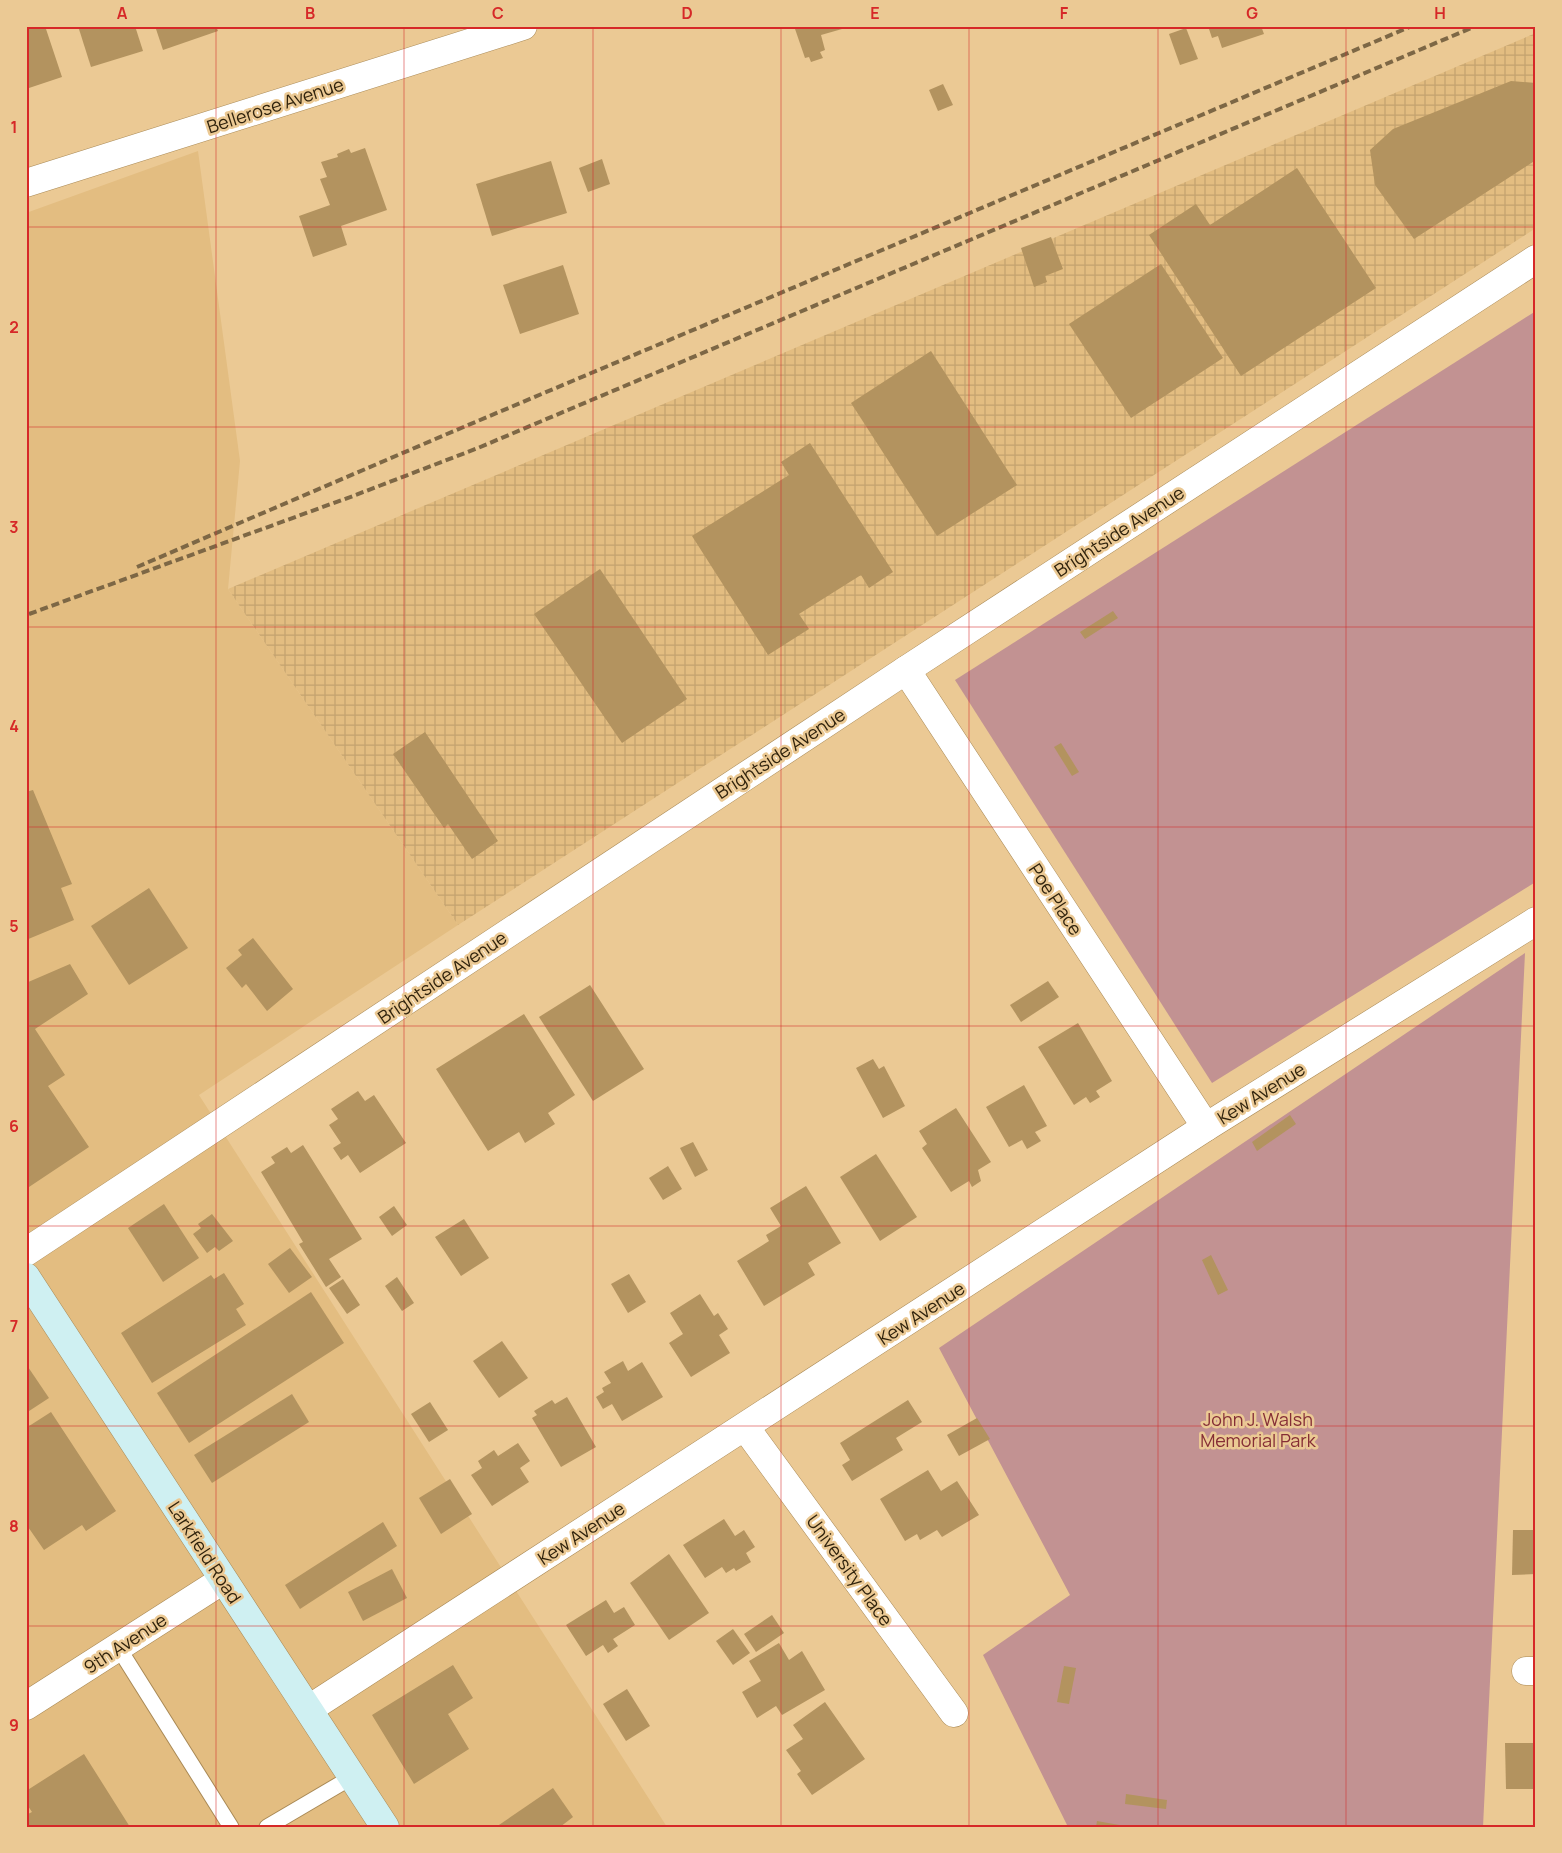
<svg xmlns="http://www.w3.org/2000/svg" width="1562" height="1853" viewBox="0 0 1562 1853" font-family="Manrope,sans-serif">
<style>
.built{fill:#e3bd81}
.industrial{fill:url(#industrial-grid)}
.green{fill:#c29292}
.building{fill:#b3935f}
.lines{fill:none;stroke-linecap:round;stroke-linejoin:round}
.service-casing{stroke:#aa8a56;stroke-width:17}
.minor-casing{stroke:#aa8a56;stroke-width:29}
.tertiary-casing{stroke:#aa8a56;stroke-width:29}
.secondary-casing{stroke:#aa8a56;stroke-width:29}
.service{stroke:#fff;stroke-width:15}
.minor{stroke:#fff;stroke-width:28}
.tertiary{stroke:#fff;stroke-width:28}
.secondary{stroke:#cff0f2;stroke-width:28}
.rail{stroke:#7d6745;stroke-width:4;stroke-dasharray:8 4;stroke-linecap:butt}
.grid{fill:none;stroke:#d62828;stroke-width:1;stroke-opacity:0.55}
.labels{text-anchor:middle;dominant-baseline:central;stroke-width:5;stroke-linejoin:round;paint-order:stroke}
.street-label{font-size:18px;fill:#30230d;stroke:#ebc994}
.park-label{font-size:18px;fill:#852e36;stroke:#ebc994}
.neatline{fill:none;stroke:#d62828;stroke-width:2}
.grid-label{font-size:16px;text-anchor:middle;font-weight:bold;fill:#d62828}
</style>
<defs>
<pattern id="industrial-grid" width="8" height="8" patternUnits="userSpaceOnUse" patternTransform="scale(1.25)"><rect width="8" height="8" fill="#e3bd81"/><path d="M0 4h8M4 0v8" fill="none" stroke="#c3a26e"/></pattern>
</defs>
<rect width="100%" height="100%" fill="#ebc994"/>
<path class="built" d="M198 151 240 461 228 589 458 925 199 1095 667 1827H26V213Z"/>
<path class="industrial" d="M1536 33V228L458 925 228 589Z"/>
<g class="green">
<path d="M1536 311V814L1534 883 1212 1083 955 680Z"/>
<path d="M1525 953 1483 1827H1068L983 1655 1070 1595 939 1348Z"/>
</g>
<g class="building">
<path d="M26 26H45L62 77 26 89Z"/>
<path d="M78 26H135L143 51 91 67Z"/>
<path d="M155 26H216L218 31 163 50Z"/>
<path d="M794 26H841L842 29 821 35 825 50 820 52 823 58 811 62 809 57 805 58Z"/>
<path d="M1208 26H1261L1264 34 1222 48 1218 36 1212 38Z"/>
<path d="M1186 28 1198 59 1180 65 1169 34Z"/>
<path d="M1511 81 1536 83V160L1414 239 1375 185 1370 150 1393 129Z"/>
<path d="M943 84 953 105 938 111 929 90Z"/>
<path d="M365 148 387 210 341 226 347 245 313 257 299 216 330 205 320 179 327 177 321 162 338 157 337 154 349 149 351 153Z"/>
<path d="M602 159 610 184 588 192 579 168Z"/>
<path d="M551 161 567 213 492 236 476 184Z"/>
<path d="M1297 168 1376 288 1241 376 1149 235 1196 204 1210 225Z"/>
<path d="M1051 237 1063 269 1045 276 1047 282 1034 287 1021 248Z"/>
<path d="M1161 264 1223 358 1131 418 1069 324Z"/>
<path d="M563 265 579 314 520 334 503 285Z"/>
<path d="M931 351 1017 485 937 536 851 403Z"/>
<path d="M810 443 893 572 869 588 861 575 799 614 809 629 768 655 692 536 789 475 781 462Z"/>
<path d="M600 569 687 699 622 743 534 614Z"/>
<path d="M1113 611 1118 618 1085 639 1080 632Z"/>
<path d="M425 732 498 841 472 859 448 824 444 828 393 754Z"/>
<path d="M1061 743 1079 772 1072 776 1054 747Z"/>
<path d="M33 790 72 884 61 888 74 920 26 940V792Z"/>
<path d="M149 888 188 948 129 985 91 926Z"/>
<path d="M253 938 293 989 267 1011 246 984 242 988 226 968 242 955 238 950Z"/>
<path d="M70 964 88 994 35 1029 65 1075 48 1086 89 1147 26 1189V983Z"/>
<path d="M1048 981 1059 997 1021 1022 1010 1005Z"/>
<path d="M590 985 644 1069 593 1101 539 1017Z"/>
<path d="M524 1014 575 1095 548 1113 555 1124 525 1143 519 1132 488 1151 436 1069Z"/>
<rect x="1533" y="1019" width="3" height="22"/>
<path d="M1078 1023 1112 1081 1096 1091 1100 1097 1090 1103 1086 1097 1074 1105 1038 1047Z"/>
<path d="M873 1059 879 1069 884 1066 905 1106 883 1118 856 1068Z"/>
<path d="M1024 1085 1047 1126 1035 1132 1041 1141 1027 1149 1022 1140 1009 1147 986 1107Z"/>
<path d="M358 1091 365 1101 374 1095 406 1143 360 1173 348 1155 341 1160 333 1148 341 1143 329 1125 338 1119 331 1109Z"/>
<path d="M956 1108 991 1162 978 1170 981 1181 972 1187 969 1181 951 1192 922 1148 927 1144 919 1131Z"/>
<path d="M1290 1115 1296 1124 1257 1151 1252 1142Z"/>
<path d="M693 1142 708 1170 695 1177 680 1148Z"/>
<path d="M303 1145 362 1239 329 1259 341 1277 326 1287 299 1244 303 1242 261 1172 275 1163 271 1157 287 1147 291 1153Z"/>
<path d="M876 1154 917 1217 880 1241 840 1177Z"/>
<path d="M668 1166 682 1189 663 1200 649 1178Z"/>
<path d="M806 1186 841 1243 808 1263 815 1275 764 1306 737 1261 769 1241 766 1235 781 1226 770 1208Z"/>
<path d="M164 1204 199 1258 163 1282 128 1228Z"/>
<path d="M394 1206 407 1225 392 1236 379 1217Z"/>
<path d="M212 1214 233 1241 219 1251 215 1247 207 1253 193 1234 201 1228 198 1224Z"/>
<path d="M464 1219 489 1258 461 1276 435 1237Z"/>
<path d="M290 1248 312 1277 289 1293 268 1264Z"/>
<path d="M1211 1255 1228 1290 1218 1295 1202 1260Z"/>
<path d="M224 1273 244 1304 236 1309 246 1325 152 1383 121 1333 211 1275 214 1279Z"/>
<path d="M629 1274 646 1302 628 1313 611 1284Z"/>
<path d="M397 1277 414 1303 402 1311 385 1286Z"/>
<path d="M343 1279 360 1305 347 1314 329 1288Z"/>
<path d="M311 1292 344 1343 189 1443 157 1393Z"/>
<path d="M700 1294 714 1316 718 1313 728 1329 719 1335 730 1353 691 1377 669 1343 683 1334 670 1313Z"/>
<path d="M502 1341 528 1378 499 1398 473 1361Z"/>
<path d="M623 1361 628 1371 642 1362 663 1397 622 1421 612 1404 603 1409 596 1397 604 1392 602 1388 611 1383 604 1372Z"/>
<path d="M26 1364 49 1398 26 1413Z"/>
<path d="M292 1394 309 1422 212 1483 194 1455Z"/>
<path d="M567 1397 596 1447 561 1467 532 1418 537 1415 534 1411 552 1400 555 1404Z"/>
<path d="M908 1400 922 1422 896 1438 903 1450 852 1481 842 1465 850 1460 840 1443Z"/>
<path d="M430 1402 448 1430 429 1442 411 1414Z"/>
<path d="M51 1412 116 1511 86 1531 82 1525 44 1550 26 1524V1428Z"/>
<path d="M977 1418 990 1439 959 1456 947 1435Z"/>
<path d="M518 1443 530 1461 520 1468 529 1482 492 1506 471 1475 482 1468 478 1461 494 1450 498 1456Z"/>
<path d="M928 1470 941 1491 957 1481 979 1515 942 1537 937 1530 920 1540 917 1534 905 1541 880 1499Z"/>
<path d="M450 1479 472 1514 441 1534 419 1498Z"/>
<path d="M724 1519 735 1536 744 1530 755 1547 746 1553 751 1562 736 1571 734 1568 726 1573 722 1567 705 1578 683 1545Z"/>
<path d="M383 1522 397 1546 300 1609 285 1585Z"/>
<path d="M1513 1530H1536V1574L1512 1575Z"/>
<path d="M669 1554 709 1613 669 1640 630 1583Z"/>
<path d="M392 1569 407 1598 363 1621 348 1592Z"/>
<path d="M606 1600 614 1613 624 1607 635 1625 613 1639 618 1646 608 1653 603 1645 586 1656 566 1625Z"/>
<path d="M772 1615 784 1633 756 1652 744 1634Z"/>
<path d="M733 1629 750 1653 733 1665 716 1641Z"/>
<path d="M779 1643 789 1660 802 1651 825 1690 782 1715 776 1706 757 1718 742 1692 761 1681 749 1661Z"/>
<path d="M453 1665 473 1698 448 1714 469 1749 414 1784 372 1715Z"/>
<path d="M1064 1666 1076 1668 1069 1704 1057 1702Z"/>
<path d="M627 1689 650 1726 626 1741 603 1704Z"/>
<path d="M825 1702 865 1759 812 1795 797 1774 801 1771 786 1750 803 1739 793 1725Z"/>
<path d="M1505 1743H1536V1789H1506Z"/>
<path d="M84 1754 130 1827H26V1815L32 1812 26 1803V1791Z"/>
<path d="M553 1788 573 1817 560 1827H496Z"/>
<path d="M1126 1794 1167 1800 1166 1809 1125 1804Z"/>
<path d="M1097 1821 1125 1826V1827H1096Z"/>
</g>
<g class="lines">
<g class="service-casing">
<g id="service">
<path d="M118 1647 231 1827"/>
<path d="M267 1827 352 1777"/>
</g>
</g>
<g class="minor-casing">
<g id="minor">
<path d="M906 670 1206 1127"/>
<path d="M26 1252 906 670 1536 259"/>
<path d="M745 1427 954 1713"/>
<path d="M1526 1671H1536"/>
<path d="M26 1706 223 1580"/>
<path d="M309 1709 1206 1127 1536 921"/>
</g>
</g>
<g class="tertiary-casing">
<path id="tertiary" d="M26 183 523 26"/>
</g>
<g class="secondary-casing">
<path id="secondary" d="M26 1277 385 1827"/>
</g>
<use href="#service" class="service"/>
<use href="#minor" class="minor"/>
<use href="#tertiary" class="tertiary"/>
<use href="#secondary" class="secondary"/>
<g class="rail">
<path d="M137 567 447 434 1412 26"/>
<path d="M29 614 353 496 478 448 1476 26"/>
</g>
</g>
<path class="grid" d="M216 26V1827M404 26V1827M593 26V1827M781 26V1827M969 26V1827M1158 26V1827M1346 26V1827M26 227H1536M26 427H1536M26 627H1536M26 827H1536M26 1026H1536M26 1226H1536M26 1426H1536M26 1626H1536"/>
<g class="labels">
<g class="street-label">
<text transform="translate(275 105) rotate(-18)">Bellerose Avenue</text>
<text transform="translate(1119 531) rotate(-33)">Brightside Avenue</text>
<text transform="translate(780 753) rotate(-33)">Brightside Avenue</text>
<text transform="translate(1056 899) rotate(57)">Poe Place</text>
<text transform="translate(442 977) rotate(-34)">Brightside Avenue</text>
<text transform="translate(1261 1093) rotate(-32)">Kew Avenue</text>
<text transform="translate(921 1313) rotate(-33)">Kew Avenue</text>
<text transform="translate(581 1533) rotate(-33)">Kew Avenue</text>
<text transform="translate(205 1552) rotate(57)">Larkfield Road</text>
<text transform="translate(850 1570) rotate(54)">University Place</text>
<text transform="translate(125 1643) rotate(-33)">9th Avenue</text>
</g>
<g class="park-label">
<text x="1258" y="1419">John J. Walsh<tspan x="1258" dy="21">Memorial Park</tspan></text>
</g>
</g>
<rect width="1562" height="1853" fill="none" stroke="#ebc994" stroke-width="55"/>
<rect x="28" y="28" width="1506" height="1798" class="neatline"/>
<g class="grid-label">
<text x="122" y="19">A</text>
<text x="310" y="19">B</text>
<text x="498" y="19">C</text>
<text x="687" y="19">D</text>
<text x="875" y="19">E</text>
<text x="1064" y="19">F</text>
<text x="1252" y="19">G</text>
<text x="1440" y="19">H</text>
<text x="14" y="133">1</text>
<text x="14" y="333">2</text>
<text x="14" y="533">3</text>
<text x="14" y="732">4</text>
<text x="14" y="932">5</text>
<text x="14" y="1132">6</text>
<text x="14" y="1332">7</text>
<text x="14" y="1532">8</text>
<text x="14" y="1731">9</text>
</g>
</svg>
